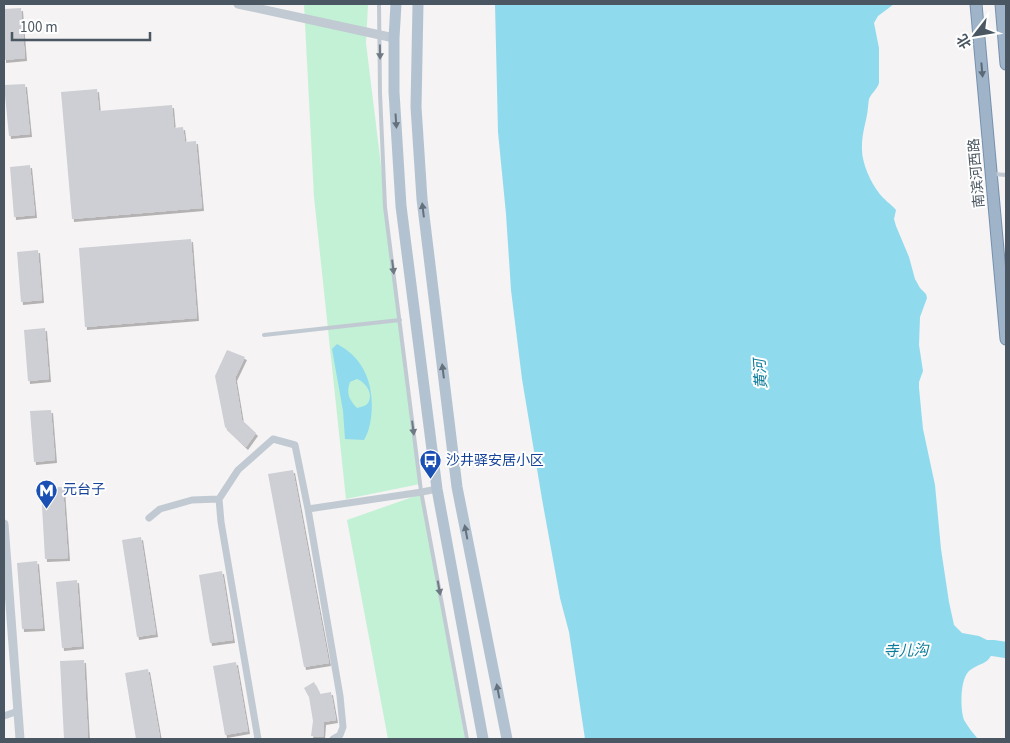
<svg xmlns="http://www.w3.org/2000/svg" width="1010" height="743" font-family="'Source Sans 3','Noto Sans SC',sans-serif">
<defs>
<filter id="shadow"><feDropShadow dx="2" dy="3" stdDeviation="0" flood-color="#0004"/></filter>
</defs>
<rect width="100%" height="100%" fill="#f5f3f3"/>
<path fill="#c3f1d5" d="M304,4H368L366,43L420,484L346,499L314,197Z
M421,494L465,739H388L347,520Z"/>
<path fill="#90daee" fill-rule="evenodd" d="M495,4H894L878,16L874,23L879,48V83C877,90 871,93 869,99C868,104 868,110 867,115C865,125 862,135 862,146C861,162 870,181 879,193C884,200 891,204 896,210L894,219L896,226L909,257L915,279L920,288L926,294L927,298L920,317L919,345L923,371L919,382V388L923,429L935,485L941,549L949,602L954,625L962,633L979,636L987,640L993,648C991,665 980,662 969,671C960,679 960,709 964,720C968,727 973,733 978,739H585L569,632L560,598L542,499L522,379L511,290L506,214L498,132Z
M337,344C365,358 375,387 371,418C370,426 368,433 364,440L345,439L343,411L332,349ZM357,379C365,382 374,393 368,403C366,406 361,407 357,408C349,399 346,394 350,382Z"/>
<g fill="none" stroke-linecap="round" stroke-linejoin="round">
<path stroke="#90daee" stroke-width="16" d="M971,648H993L1006,650"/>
</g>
<path fill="#cdcfd5" filter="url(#shadow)" d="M21,8L25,58L4,60V9Z
M25,84L30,134L9,136L4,85Z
M97,89L99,111L172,105L174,128L183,127L185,142L196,141L202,208L72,219L61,92Z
M30,165L35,215L14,217L10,167Z
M191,239L197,318L85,327L79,248Z
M38,250L42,300L21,302L17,252Z
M45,328L49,379L28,381L24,330Z
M227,350L245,357L235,378L242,420L256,433L246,447L225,427L215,376Z
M51,410L55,460L34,462L30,411Z
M293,470L329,663L304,667L268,474Z
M63,487L68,558L45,559L41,488Z
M141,537L156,634L137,637L122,540Z
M37,561L43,628L22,629L17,563Z
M222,571L233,640L210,643L199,575Z
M77,580L82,646L62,648L56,582Z
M84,660L88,739H64L60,661Z
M236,662L248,731L225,735L213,666Z
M148,669L160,738L136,739L125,673Z
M314,682L320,694L331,692L336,720L324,722L323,737L311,736L313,721L309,697L304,688Z"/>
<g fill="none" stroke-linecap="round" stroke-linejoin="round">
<defs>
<path id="trunk" d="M976,4L1006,339
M1001,4L1006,64"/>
</defs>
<use href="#trunk" stroke="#7690ad" stroke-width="13"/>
<path stroke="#c1cad2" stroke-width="4" d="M379,4L380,93L385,207L421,491L467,739
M994,174L1006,175
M264,335L400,320"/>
<path stroke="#c1cad2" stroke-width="7" d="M308,509L422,492L437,489
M149,518L160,509L192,500L219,499
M4,716L18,711
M258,739L221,522L219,499L238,470L273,439L295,445L308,509L340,696L343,727L340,735L333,739"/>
<path stroke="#c1cad2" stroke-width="9" d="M238,4L394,38
M4,524L20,739"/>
<path stroke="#b3c2d1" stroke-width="11" d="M396,4L394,38V92L401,206L437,489L483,739
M418,4L416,107L422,199L457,487L507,739"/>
<use href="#trunk" stroke="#9fb4c9" stroke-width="11"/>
</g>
<defs><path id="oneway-solid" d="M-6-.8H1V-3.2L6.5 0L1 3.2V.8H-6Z" transform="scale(1.25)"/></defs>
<g fill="#6e7983">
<use href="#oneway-solid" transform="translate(380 52) rotate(89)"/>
<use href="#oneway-solid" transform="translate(393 267) rotate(83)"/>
<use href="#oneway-solid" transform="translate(413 428) rotate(83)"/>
<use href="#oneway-solid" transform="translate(439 588) rotate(80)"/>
</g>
<use fill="#5b6976" href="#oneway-solid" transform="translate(982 70) rotate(85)"/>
<g fill="#64717d">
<use href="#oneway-solid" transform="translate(396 121) rotate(86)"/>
<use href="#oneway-solid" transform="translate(423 210) rotate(-97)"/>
<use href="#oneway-solid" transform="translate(443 371) rotate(-97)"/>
<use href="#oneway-solid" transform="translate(466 532) rotate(-101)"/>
<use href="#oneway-solid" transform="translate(498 691) rotate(-101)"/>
</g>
<defs>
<symbol id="bus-pin" viewBox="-11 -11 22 30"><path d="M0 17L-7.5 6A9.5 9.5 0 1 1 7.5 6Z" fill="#1a4fb4" stroke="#fff"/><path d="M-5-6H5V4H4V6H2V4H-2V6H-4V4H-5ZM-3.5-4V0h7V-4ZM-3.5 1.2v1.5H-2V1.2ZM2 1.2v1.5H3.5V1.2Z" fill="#fff"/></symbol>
<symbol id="metro-pin" viewBox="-11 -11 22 30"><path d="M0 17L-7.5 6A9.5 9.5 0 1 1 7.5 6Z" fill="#1a4fb4" stroke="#fff"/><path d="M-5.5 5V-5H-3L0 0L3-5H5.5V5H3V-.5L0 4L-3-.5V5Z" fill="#fff"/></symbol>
</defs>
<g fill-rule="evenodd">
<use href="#bus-pin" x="418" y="448" width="25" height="34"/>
<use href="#metro-pin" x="34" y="478" width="25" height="34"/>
</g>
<g text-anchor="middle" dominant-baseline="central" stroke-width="4" stroke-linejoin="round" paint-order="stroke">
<g font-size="14" fill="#4a5661" stroke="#fff">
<text transform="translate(977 173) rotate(-95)">南滨河西路</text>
</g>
<g font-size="14" fill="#164399" stroke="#fff" text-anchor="start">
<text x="446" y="461">沙井驿安居小区</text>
<text x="63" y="490">元台子</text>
</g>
<g font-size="15" font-style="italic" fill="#0c7c9b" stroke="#fff">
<text transform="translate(761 374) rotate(-94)">黄河</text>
<text transform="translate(906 651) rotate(-1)">寺儿沟</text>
</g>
</g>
<rect width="1010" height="743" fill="none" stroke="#4a5661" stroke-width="10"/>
<g transform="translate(975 35) rotate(239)" stroke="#ffffff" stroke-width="4" paint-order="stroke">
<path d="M0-4L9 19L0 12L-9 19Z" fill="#4a5661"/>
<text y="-8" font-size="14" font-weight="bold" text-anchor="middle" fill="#4a5661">北</text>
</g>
<path d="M12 32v8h138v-8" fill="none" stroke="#4a5661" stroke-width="2.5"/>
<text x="20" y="32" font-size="15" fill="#4a5661" stroke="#ffffff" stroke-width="4" paint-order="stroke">100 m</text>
</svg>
